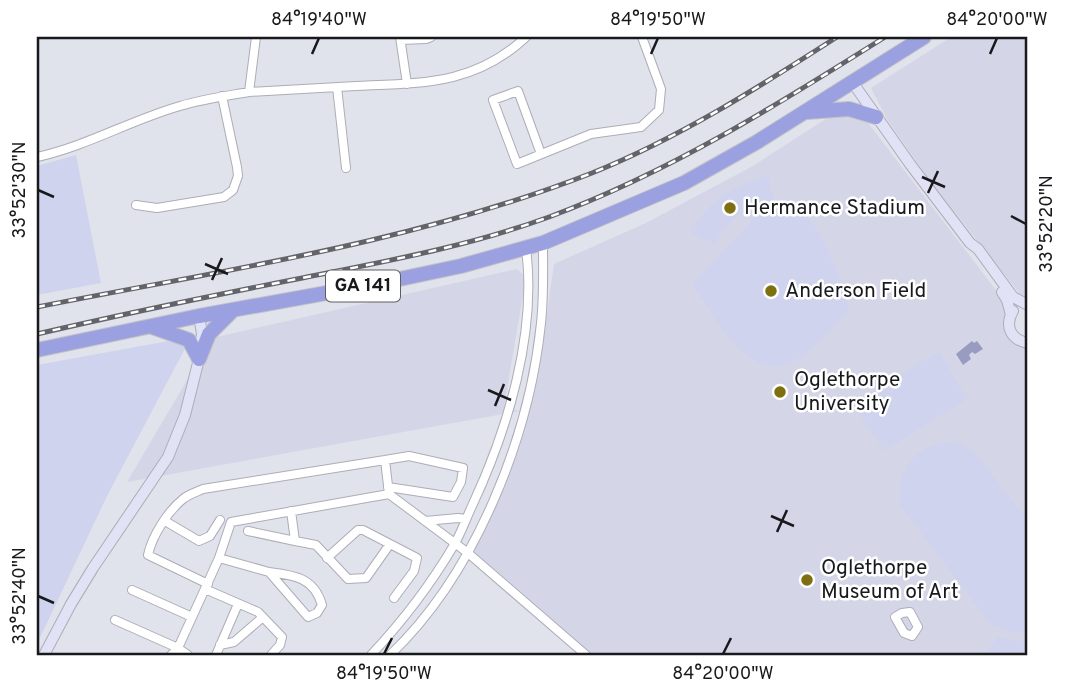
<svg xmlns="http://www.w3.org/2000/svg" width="1065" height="692" font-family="Overpass,sans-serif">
<rect width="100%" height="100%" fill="#e0e2ec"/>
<path fill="#d4d6e7" d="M951,37H1028V297L1020,294L933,185L888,121L871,88Z
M852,102L1002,298L1006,313L1005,327L1028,347V655H593L473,551L506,484L523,435L542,349L554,264L646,223L751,167Z
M517,269L526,277L504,407L520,411L127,482L212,338Z"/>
<path fill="#d0d3ee" d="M76,155L101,283L37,295V166Z
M768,176L775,203C747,208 729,217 715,244L691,233C705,201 735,185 768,176Z
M775,207C787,209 802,211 810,220C825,236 846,291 849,312C833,326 815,349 797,360C749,388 714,316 692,284L761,211Z
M185,338L189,341L107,496L37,644V365Z
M939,351L967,399L884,451L853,404Z
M946,442L961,444L975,452L1028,521V632L1014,633L990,624L900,505C895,473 913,447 946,442Z
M997,637L1016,641L1028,640V655H986Z"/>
<path fill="#989cc0" d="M972,341L974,343L977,341L983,349L975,354L972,352L969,355L971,359L963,365L956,354Z"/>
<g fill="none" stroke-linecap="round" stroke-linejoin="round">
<defs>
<path id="street" d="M400,37L407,84
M401,40L426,39L431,37
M337,87L346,168
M249,92L256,37
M541,154L518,91L493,100L517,164L591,134L641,127L659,110L661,89L642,37
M37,157C87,146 131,120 180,106C203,99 226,96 249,92C285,90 321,88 356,86C422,83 475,85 526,37
M136,205L157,208L224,197L233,190L238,176L237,167L222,96
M388,487L453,497L461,482L463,468L409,456L385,460L389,494
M165,521L199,541L210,536L220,520
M425,521L458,518L466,519
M248,531L295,541L291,511
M295,541L316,545L348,579L366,578L390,544
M219,558L269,572L308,617L317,613L322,605C314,577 293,575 269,572
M327,558L358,530H363L417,558L414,571L394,598
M208,584L148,555C152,536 168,511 183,499C189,494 197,492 203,489L385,460
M205,589L258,612L282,637L280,645L271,655
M132,590L192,617
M910,612L918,627L912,636L904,633L895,617L902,613Z
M115,620L178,648L188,655
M220,645L234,642L263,617
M171,655L178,648L219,558L231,522L389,494L468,553L586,655
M216,655L238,604
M371,655C402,622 431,584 454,545C461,533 466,519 472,506C508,429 537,333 526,248
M390,655C475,574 529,439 541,323C544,296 543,269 543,243"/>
<path id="secondary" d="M853,83L910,164L970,243L978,249L1013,297L1026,304
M1002,292L1007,300L1011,315
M1013,311C1004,326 1011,340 1028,343
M44,655L71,604L93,568L168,457L185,415L199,359L202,334L199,316"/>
<path id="highway" d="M807,112L849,109L876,117
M152,327L189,340L199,359
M37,350L199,316L376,284L461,266L543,243L684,183L757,142L924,37
M199,359L209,334L232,311"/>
</defs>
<use href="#street" stroke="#acadb7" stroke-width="10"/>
<use href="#secondary" stroke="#acadb7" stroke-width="12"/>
<use href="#highway" stroke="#c3c3c4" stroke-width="16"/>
<use href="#street" stroke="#fff" stroke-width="8"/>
<use href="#secondary" stroke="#e1e2f6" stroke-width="10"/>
<use href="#highway" stroke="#9ba0e0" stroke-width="14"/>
<defs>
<path id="rail" d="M37,307C224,270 413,243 592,173C679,138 759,87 837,37
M37,334C123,314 210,296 297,279C382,262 467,247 549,217C670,172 777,105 885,37"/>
</defs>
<use href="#rail" stroke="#63646a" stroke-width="5"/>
<use href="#rail" stroke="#fff" stroke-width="2.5" stroke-dasharray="8" stroke-linecap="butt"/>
</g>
<path fill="none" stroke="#18191c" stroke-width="2.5" d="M312,54L319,38M651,54L658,38M990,54L997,38M922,177L945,187M38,190L54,197M928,193L938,171M1011,216L1026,224M205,264L228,274M212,280L222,258M488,390L511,400M495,406L504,384M771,516L794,526M777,532L787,510M38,596L54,603M384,654L392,638M723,654L731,638"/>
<g fill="#7e7010" stroke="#fff" stroke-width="2.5">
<circle cx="730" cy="208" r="7"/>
<circle cx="771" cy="291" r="7"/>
<circle cx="780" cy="392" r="7"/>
<circle cx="807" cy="580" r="7"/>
</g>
<g text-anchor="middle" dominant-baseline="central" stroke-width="5" stroke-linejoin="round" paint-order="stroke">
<rect fill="#fff" stroke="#5d5e60" stroke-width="2" x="326" y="270.5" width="74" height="31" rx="5"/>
<g font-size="19" font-weight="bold" fill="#18191c">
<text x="363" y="286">GA 141</text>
</g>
<g font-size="21" fill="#18191c" stroke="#fff" text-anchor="start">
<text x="744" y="208">Hermance Stadium</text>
<text x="785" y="291">Anderson Field</text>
<text x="794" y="380">Oglethorpe<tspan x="794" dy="24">University</tspan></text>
<text x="821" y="568">Oglethorpe<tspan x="821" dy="24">Museum of Art</tspan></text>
</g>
</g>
<rect width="1065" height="692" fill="none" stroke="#ffffff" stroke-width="77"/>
<rect x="38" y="38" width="988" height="616" fill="none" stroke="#18191c" stroke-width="2.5"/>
<g font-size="18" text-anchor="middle" fill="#18191c">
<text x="319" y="25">84°19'40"W</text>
<text x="658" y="25">84°19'50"W</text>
<text x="997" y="25">84°20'00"W</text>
<text transform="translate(19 190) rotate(-90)" y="6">33°52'30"N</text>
<text transform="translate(1046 224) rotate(-90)" y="6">33°52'20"N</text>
<text transform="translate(19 596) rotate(-90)" y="6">33°52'40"N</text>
<text x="384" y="679">84°19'50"W</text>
<text x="723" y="679">84°20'00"W</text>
</g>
</svg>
